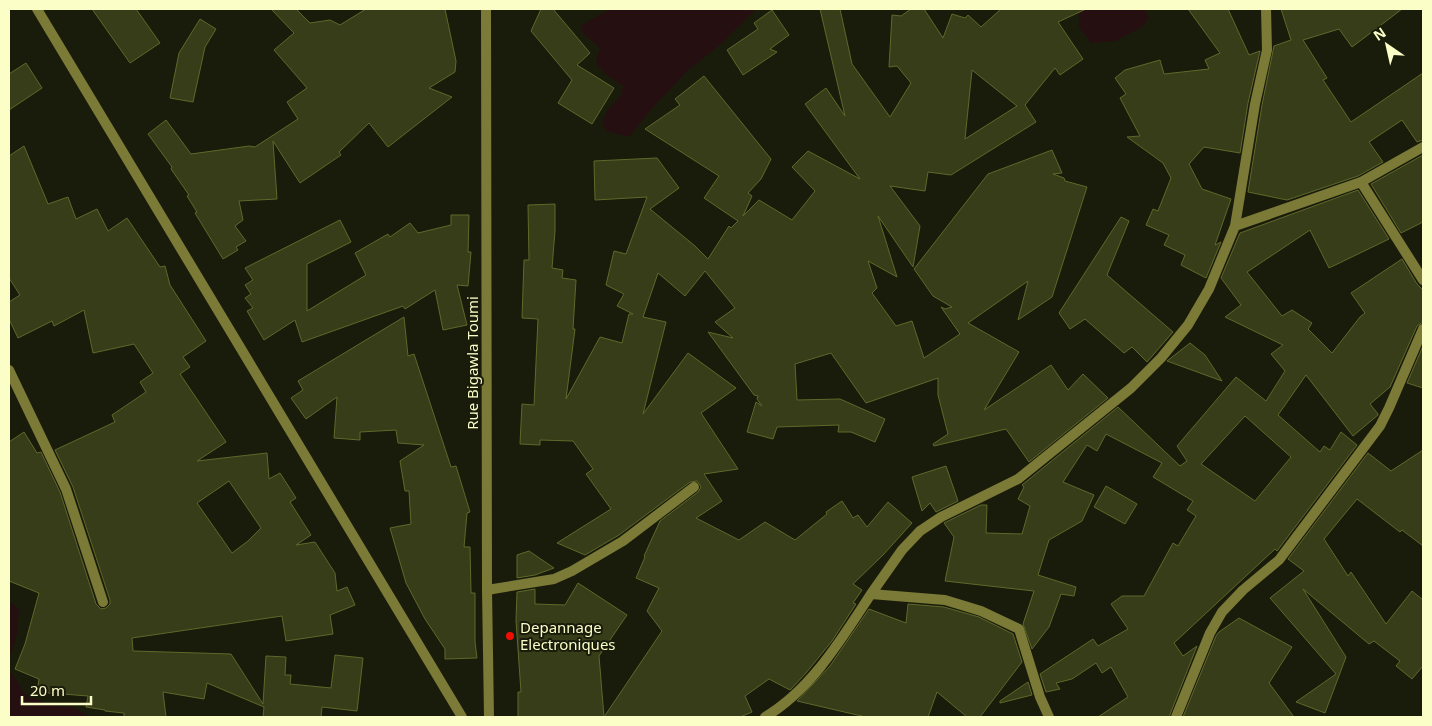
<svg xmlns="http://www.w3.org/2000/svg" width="1432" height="726" font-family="'Noto Sans',sans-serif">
<rect width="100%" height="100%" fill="#1a1c0b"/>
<path fill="#260f10" d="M610,9H756L721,44L688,70L654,106L629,137L607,131L602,124L607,111L621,95L623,86L603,72L596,62L600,48L584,34L580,26Z
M1080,9H1144L1149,17L1143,26L1116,41L1091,43L1079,27Z
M9,601L19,609L17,634L9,662Z
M9,669L25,694L49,705L73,707L89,717H9Z"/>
<path fill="#373d18" stroke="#5f682a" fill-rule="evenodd" d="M92,9H136L160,43L130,63Z
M271,9H296L310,23L330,20L340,25L366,9H445L456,61L455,72L429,88L452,97L388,147L369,123L339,152L341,155L300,183L273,141L277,199L239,201L243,220L235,226L246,241L236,247L238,250L223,259L195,213L197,212L187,196L189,195L171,169L172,167L148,134L166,120L191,154L249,146L255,147L298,119L287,102L307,88L274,50L294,33Z
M541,9H553L590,53L577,65L614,88L592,124L558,103L572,80L531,31Z
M820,9H840L852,64L890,117L911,83L897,66L889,67L892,15L901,16L911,9H924L943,38L952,14L965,18L968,15L981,27L1001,9H1086L1058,22L1083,59L1060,75L1055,68L1025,105L1036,122L951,175L928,172L925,191L890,186L920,226L913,267L878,216L897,277L868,261L877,288L872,293L896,326L912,321L924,358L960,334L941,307L945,309L952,307L933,296L914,269L988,174L1052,150L1062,173L1053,174L1064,178L1065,181L1087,187L1052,297L1018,320L1028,281L968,323L1019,352L984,410L1051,365L1068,390L1083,374L1108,398L1029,462L1006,429L934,446L933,444L948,434L938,395V378L866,403L831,353L795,364L797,400L840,399L885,419L875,442L851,432H838L839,425L777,427L773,439L747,432L756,402L762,406L757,399L758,396L754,395L708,332L733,338L715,322L735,308L705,271L685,296L658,273L643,317L666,322L643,414L688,353L736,388L701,413L738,469L704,474L722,501L696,518L739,540L765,522L795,540L827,514L826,512L842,501L853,518L858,515L867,527L888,502L912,523L883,555L853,584L862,590L853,603L856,604L832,641L806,673L790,690L769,679L745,696L752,712L740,717H518V692H521L516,621L517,592L535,589V604L565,605L578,583L627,615L599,656L604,717L662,631L647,611L659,588L636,578L645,557L644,556L660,521L698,492L701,487L697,481L690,482L619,535L585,555L557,543L611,509L586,474L593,469L573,441L540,440V445L520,444L522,404L534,405L538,319L522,318L524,260H529L528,205L555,204V231L552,268L563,270L562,278L576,280L573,329H575L566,399L600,337L622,343L629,314H633L617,306L624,294L606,285L614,251L626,254L647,197L595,200L594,161L657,158L679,188L650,209L695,246L708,259L729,226L731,228L738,221L704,198L719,176L645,129L680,105L675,99L704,76L771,159L761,179L748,193L752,196L743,216L759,200L792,220L815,191L792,167L808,151L860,179L805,104L826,88L845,116ZM972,70L1017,106L965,139Z
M1188,9H1228L1249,55L1260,51L1248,103L1240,153L1204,147L1189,164L1202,189L1231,199L1215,245L1221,242L1206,278L1181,265L1185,255L1164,245L1169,235L1146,225L1153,209L1158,211L1171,178L1163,163L1127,137L1140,136L1120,98L1126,94L1115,78L1125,70L1160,60L1164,74L1209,69L1205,60L1220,53Z
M1281,9H1402L1352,47L1339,29L1303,40L1327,78L1323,80L1351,122L1423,73V140L1417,142L1402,120L1369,142L1383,162L1358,176L1287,200L1248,192L1262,105L1274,46L1291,40Z
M772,10L789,35L770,49L777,52L743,75L727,50L758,29L754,23Z
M200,19L216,29L205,47L193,102L170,98L179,53Z
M26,63L42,88L9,110V74Z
M24,146L48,204L68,197L76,219L97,209L108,231L127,218L160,267L165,266L170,285L206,341L183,357L190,367L180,374L226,442L197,461L267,453L269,479L280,473L296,498L290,502L311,535L296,545L315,542L335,573L337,591L347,587L355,605L330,615L333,634L286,641L282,616L132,638L133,651L231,654L263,704L266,656L286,657L285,675H291L290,684L331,688L335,655L363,658L357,711L322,707L321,717H263L264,707L207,683L204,699L163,692L166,717H124V713L105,711V710L86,707L88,696L37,692L39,679L15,669L25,644L39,593L9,581V442L24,432L37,453L41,452L60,492L96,604L101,609L106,608L110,604V600L73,487L55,450L115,422L112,415L146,392L140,382L153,373L134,344L93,353L84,310L54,326L52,321L18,338L9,319V302L20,295L9,278V156ZM229,481L261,528L248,541L232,553L197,503Z
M1423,155V222L1401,233L1371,184Z
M1358,190L1389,239L1329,268L1310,230L1247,272L1282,316L1292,310L1312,323L1308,329L1332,353L1360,317L1365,313L1351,293L1402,259L1417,284L1423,290V322L1417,326L1390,387L1370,404L1378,414V415L1353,436L1306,375L1278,415L1320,452L1324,446L1330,450L1341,432L1357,445L1277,551L1275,549L1174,643L1183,656L1197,646L1169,717H1098L1128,697L1111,667L1102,673L1096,663L1072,679L1056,683L1060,689L1046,692L1040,674L1093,639L1098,646L1128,629L1111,604L1122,596H1144L1173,543L1178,546L1196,516L1187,510L1193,501L1153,477L1162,463L1106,434L1097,451L1087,445L1063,482L1094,495L1082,521L1049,540L1038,575L1076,587L1074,596L1061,594L1049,627L1032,649L1023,624L1034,591L945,581L954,537L944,523L981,505H987L986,533L1022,534L1030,506L1018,499L1024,487L1022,485L1118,407L1180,466L1187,461L1177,446L1236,377L1266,401L1285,371L1271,354L1283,345L1225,317L1241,305L1221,278L1240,233ZM1245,416L1291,457L1255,501L1201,464Z
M451,215H469L468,252H471L468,286L457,285L467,325L443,330L435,290L405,309L403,306L302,342L295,320L264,340L247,311L253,308L245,298L251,294L245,285L253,280L245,268L340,220L351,242L307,264V311L366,275L355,253L388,234L390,237L410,223L418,233L451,225Z
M1121,217L1129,221L1107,275L1173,332L1147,362L1132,347L1124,353L1085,319L1070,329L1059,313Z
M404,317L408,356L414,354L451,467L456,466L470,512L467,513L464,547H470L471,593H475V642L477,658L445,659V649L425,619L406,583L390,528L411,524L409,491H405L400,461L424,445L398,443L396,430L360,432V440L334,438L337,397L306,419L291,398L303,390L298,381Z
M1190,343L1205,355L1222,381L1167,361Z
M1423,346V388L1407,383Z
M1423,450V546L1402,530L1400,532L1357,499L1324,539L1348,576L1351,572L1386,624L1412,591L1423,600V666L1412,679L1396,666L1400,661L1374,641L1369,644L1303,589L1346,657L1325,713L1296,702L1336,674L1270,598L1304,571L1288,559L1368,453L1391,471Z
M946,466L958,501L936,512L930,503L922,511L912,477Z
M1106,486L1137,504L1125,524L1094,507Z
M529,551L554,568L535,575L517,578V555Z
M908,604L944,607L979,617L1013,634L1022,662L980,717H967L937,692L928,717H866L797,701L830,666L869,609L906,623Z
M1239,618L1292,647L1269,683L1294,717H1183L1216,636L1219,632Z
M1028,682L1032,695L1000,703V701Z"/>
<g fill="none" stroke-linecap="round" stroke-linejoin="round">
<path stroke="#7b7a37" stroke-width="10" d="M37,9L462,717
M1361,182L1423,280
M1235,226L1361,182L1423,147
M9,370L66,489L103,602
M487,590L554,579L572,571L623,541L694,487
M871,594L902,550L920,531L941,517L1018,479L1131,388L1161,358L1188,325L1209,289L1235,226L1255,104L1267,50L1266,9
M765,717C812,689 842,638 871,594L945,600L981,611L1019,629L1040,697L1049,717
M1176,717L1210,633L1222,612L1243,590L1279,560L1380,426L1389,408L1423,329"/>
<path stroke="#7b7a37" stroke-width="10" d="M486,9L487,590L489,717"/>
</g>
<circle fill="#ee0e03" stroke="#1a1c0b" stroke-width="2" cx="510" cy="636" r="5"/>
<g text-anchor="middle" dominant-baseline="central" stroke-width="4" stroke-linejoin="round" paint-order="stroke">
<g font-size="15" fill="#fbfec7" stroke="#1a1c0b">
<text transform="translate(472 363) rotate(-90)">Rue Bigawla Toumi</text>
</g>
<g font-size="15" fill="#fbfec7" stroke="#1a1c0b" text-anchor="start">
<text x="520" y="627">Depannage<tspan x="520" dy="17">Electroniques</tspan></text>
</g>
</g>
<rect width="1432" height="726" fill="none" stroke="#fbfec7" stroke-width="20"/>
<g transform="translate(1387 45) rotate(326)" stroke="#1a1c0b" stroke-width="4" paint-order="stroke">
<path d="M0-4L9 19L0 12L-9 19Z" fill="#fbfec7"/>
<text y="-8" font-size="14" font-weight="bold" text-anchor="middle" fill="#fbfec7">N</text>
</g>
<path d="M22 696v8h69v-8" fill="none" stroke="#fbfec7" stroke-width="2.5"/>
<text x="30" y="696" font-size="15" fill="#fbfec7" stroke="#1a1c0b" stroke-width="4" paint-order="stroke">20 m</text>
</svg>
